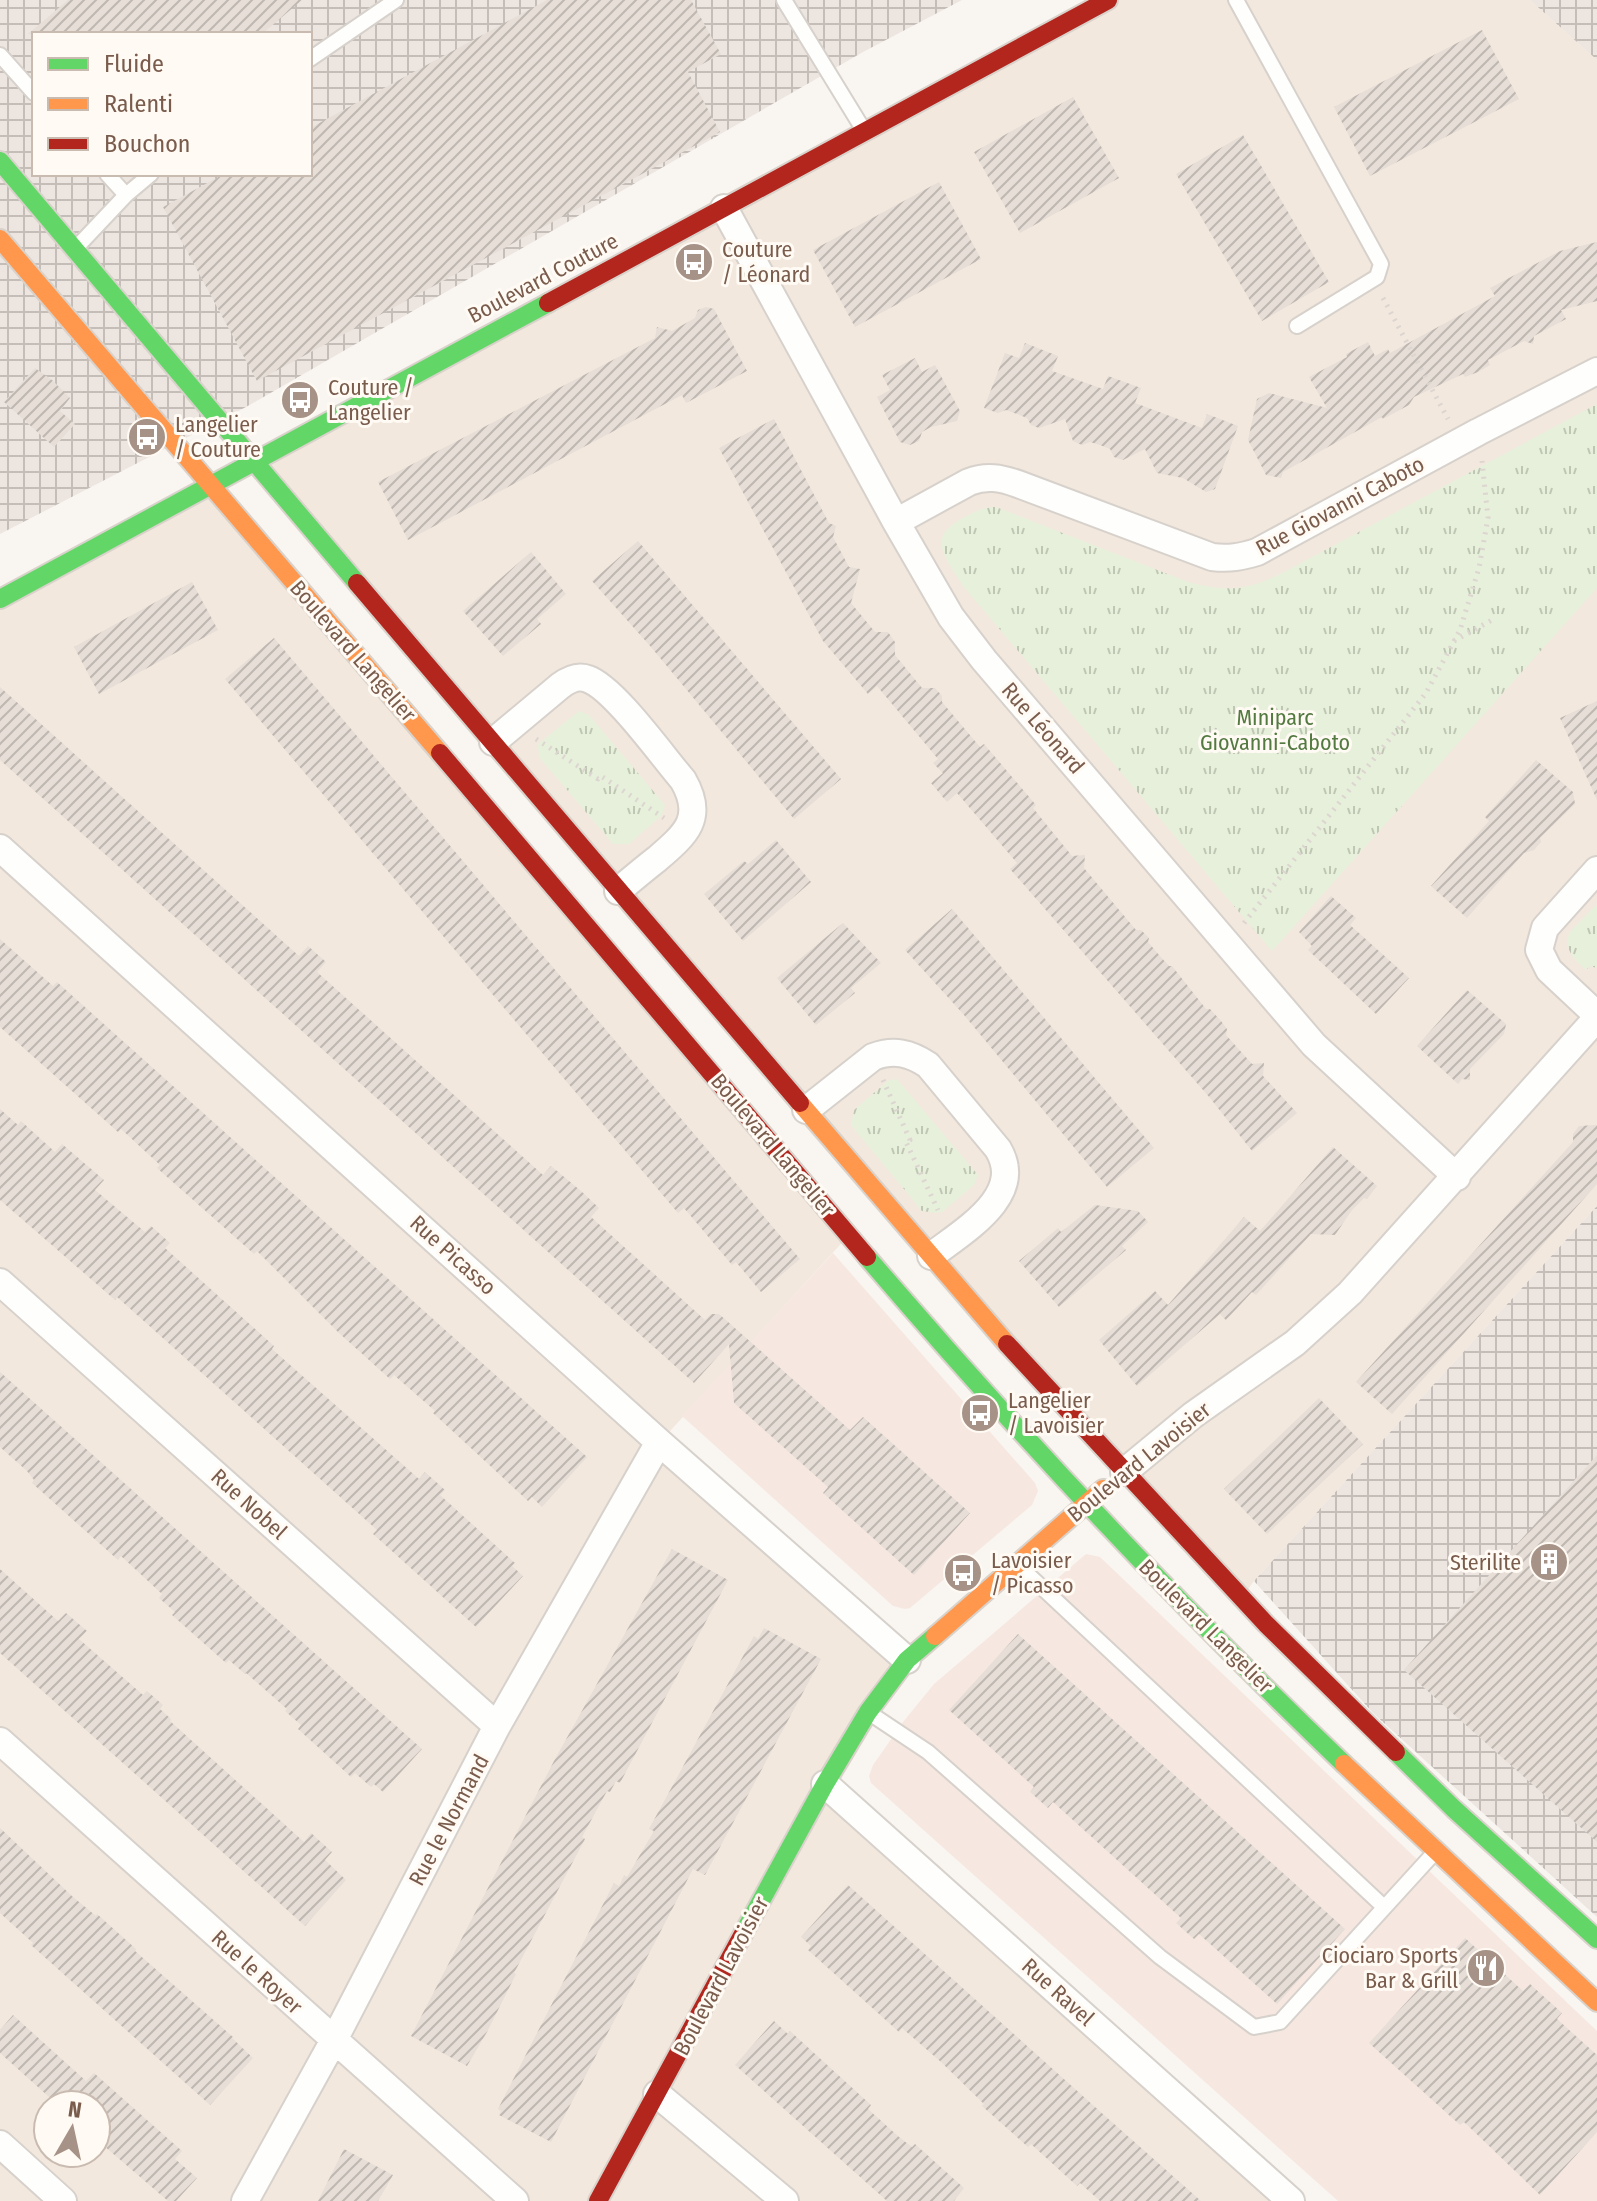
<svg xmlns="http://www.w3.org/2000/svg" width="1597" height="2201" font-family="'Fira Sans Condensed',sans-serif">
<defs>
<pattern id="industrial-grid" width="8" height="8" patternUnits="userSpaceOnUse" patternTransform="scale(2)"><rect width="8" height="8" fill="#ede5e0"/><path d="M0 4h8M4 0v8" fill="none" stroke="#c5bdb8"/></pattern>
<pattern id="grass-tufts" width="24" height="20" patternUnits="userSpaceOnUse" patternTransform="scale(2)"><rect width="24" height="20" fill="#e7f0db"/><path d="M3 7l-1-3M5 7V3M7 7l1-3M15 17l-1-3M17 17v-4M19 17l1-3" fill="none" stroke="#c0c6b4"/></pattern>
<pattern id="building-hatch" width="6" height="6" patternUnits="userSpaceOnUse" patternTransform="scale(2)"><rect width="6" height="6" fill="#e6ded7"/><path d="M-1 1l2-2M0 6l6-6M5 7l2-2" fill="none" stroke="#bfb7b1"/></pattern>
</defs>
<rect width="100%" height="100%" fill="#f9f5f0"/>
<path fill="#f2e8de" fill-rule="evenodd" d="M1108,0H1530L1597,60V1206L1254,1581L1241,1599L254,461Z
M211,485L848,1236L660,1442L907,1660L826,1784L1290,2201H0V599ZM48,2105H96V2153H48Z"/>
<path fill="#f6e8e1" d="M833,1253L1035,1483L1038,1491L1032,1505L910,1608L905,1609L893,1606L682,1416Z
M1086,1554L1100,1557L1597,2031V2201H1338L871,1783L869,1776L873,1765L903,1722L934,1684Z"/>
<path fill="url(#industrial-grid)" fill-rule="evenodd" d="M0,0H962L863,52L246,407L0,534ZM34,34H310V174H34Z
M1530,0H1597V60Z
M1597,1206V1917L1373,1713L1254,1581Z"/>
<path fill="url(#grass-tufts)" d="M1597,404V588L1272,951L963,586C947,559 925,539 961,519C973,513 983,506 996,507L1188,582C1231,593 1249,590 1288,570Z
M579,711L589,715L665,805L662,815L629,844H613L539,757L538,744Z
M1597,904V968L1590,966L1586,970C1574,959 1564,951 1569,933Z
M897,1079L978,1175L974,1185L942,1212L936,1213L922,1211L851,1125L854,1110L889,1080Z"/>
<path fill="url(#building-hatch)" d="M68,0H302L262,34H28Z
M547,0H691L721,54L688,72L720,132L257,381L163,207L224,174H310V128Z
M1482,30L1519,99L1370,176L1334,107Z
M1073,97L1119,178L1020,233L974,152Z
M1243,135L1329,282L1262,321L1176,174Z
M939,182L981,259L855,327L813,250Z
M1597,242V301L1561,310L1566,319L1534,336L1533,344L1524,341L1488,360L1490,365L1478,372L1465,377L1463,374L1414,397L1409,405L1383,419L1382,417L1283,472L1281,478L1266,475L1248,440L1257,399L1269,393L1327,408L1309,377L1347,357L1346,354L1368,342L1375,356L1388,349L1390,353L1495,296L1490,288L1560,251Z
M706,307L714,309L747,371L686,403L682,395L408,540L378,482L655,338L657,327L672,331L695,318L698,310Z
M1025,343L1058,356L1052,371L1103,389L1108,376L1141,388L1135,403L1202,428L1207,414L1238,426L1215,489L1206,492L1183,478L1157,473L1145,449L1123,460L1114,457L1110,449L1100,445L1090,442L1082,445L1073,441L1065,419L1039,428L1031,425L1027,418L1017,414L1006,410L998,413L984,408L1005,353L1019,358Z
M915,358L922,372L935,365L960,411L957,421L931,427L922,432L919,441L910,445L900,442L877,397L890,390L882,375Z
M35,368L52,380L70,398L60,411L75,424L54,447L4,402Z
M774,419L829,523L836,526L833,537L849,567L860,569L851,603L875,632H888L895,642V655L922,688H935L942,696V702L980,747L984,744L1036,805L1033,808L1072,856L1085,855L1084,868L1136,930H1141L1149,938L1148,942L1159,955L1169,966H1172L1206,1009H1210L1221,1021L1227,1029L1226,1035L1252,1064L1264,1063L1263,1076L1297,1113L1252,1151L1210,1098L1010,869L1017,863L957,793L947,802L931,783L943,773L933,763L938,759L877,686L868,694L823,641L719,448Z
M638,541L841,779L794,819L651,647L592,581Z
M531,552L566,594L537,619L541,624L503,656L463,611Z
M192,582L218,630L99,694L74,647Z
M274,638L800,1259L761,1292L736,1262L732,1265L684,1208L678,1213L225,679Z
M0,687L299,956L308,946L326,962L317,972L543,1175L551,1166L581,1191L599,1208L591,1217L705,1320L711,1314H719L850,1430L863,1417L970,1513L914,1575L823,1493L828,1487L734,1403L729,1344L694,1383L0,760Z
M1597,701V800L1560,718Z
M1536,760L1573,792L1575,804L1540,838L1541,842L1534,850L1524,853L1467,918L1431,886L1489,821L1485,817Z
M776,840L811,882L743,941L704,894L744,861L748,864Z
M1331,896L1356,918L1350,925L1409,978L1376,1014L1308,950L1312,946L1299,932Z
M952,909L1154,1148L1107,1187L964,1015L905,950Z
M843,923L881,963L851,988L855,993L816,1025L777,978Z
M0,939L53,986L57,982L587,1457L542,1507L532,1497L528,1501L433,1413L435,1411L394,1375L390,1379L339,1333L257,1251L254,1254L157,1168L160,1165L121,1129L118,1132L0,1027Z
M1467,990L1506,1024L1504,1034L1470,1069V1080L1462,1079L1458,1084L1417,1046Z
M0,1109L18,1125L21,1121L55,1152L62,1144L104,1180L95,1190L145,1232L151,1226L170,1243L165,1248L274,1346L272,1349L419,1479L425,1472L445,1490L440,1495L515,1563L512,1566L523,1576L476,1627L373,1534L377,1530L117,1297L115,1300L0,1200Z
M1597,1125V1184L1392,1414L1356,1382L1573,1142V1134L1579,1126Z
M1333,1147L1377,1186L1367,1199L1364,1198L1352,1210L1335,1235L1311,1234L1256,1295L1252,1292L1226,1320L1220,1314L1137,1386L1099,1340L1155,1291L1168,1305L1244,1217L1260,1231Z
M1095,1205L1138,1211L1148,1222L1122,1246L1126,1250L1059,1307L1019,1261L1058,1228L1061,1232Z
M0,1372L422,1749L383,1792L374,1784L371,1787L355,1773L351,1777L298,1729L301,1725L285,1711L287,1709L246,1673L245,1674L229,1660L226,1663L172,1615L175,1612L159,1598L162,1594L121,1556L118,1560L32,1483L34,1480L27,1471L0,1447Z
M1319,1398L1363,1444L1267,1534L1224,1489Z
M1597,1455V1842L1404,1670Z
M672,1549L728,1580L620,1783L616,1781L610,1792L607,1791L582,1837L585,1839L514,1973L516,1974L487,2032L467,2066L411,2036L554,1761Z
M0,1569L58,1621L66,1613L87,1631L79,1639L143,1695L147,1691L163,1705L160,1709L171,1719L170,1721L304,1842L311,1833L332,1852L325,1860L346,1880L305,1926L0,1653Z
M764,1628L821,1659L705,1875L693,1869L551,2142L499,2115L501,2111L498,2109L614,1883L619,1886L624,1875L627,1877L654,1831L649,1829L754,1636L758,1639Z
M1018,1634L1345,1929L1277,2004L1199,1934L1194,1939L1176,1923L1181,1918L1053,1802L1048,1808L1030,1792L1034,1787L949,1710Z
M0,1828L73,1897L96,1916L97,1914L136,1949L135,1951L233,2037L232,2038L253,2058L210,2105L31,1945L33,1943L0,1913Z
M848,1885L1104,2115L1201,2201H1100L1080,2183L1077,2186L1031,2144L1028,2147L982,2106L984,2104L941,2062L902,2028L899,2032L808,1950L811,1946L801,1937Z
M1465,1938L1523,1991L1530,1984L1562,2013L1557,2019L1597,2055V2132L1540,2195L1464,2122L1460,2125L1369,2043Z
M13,2015L86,2081L94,2073L182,2151L175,2159L197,2178L176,2201H168L96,2139V2105H58L0,2053V2030Z
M774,2021L788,2034L790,2031L871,2105L868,2109L899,2137L912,2147L915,2144L964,2188L954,2201H887L735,2065Z
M344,2149L393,2175L378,2201H318Z"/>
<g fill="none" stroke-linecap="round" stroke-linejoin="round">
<defs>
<path id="lane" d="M784,0L863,129
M1236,0L1381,264L1377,277L1297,326
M0,55L34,93
M310,59L396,0
M126,195L151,174
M75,249L126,195L107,174
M1019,1566L1384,1907
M868,1712L928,1752L1160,1957L1254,2027L1280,2022L1435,1852"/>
<path id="street" d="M724,208L896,522L951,617L984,660L1314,1045L1457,1177
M896,522L969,482C987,475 1001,478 1018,484L1212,557C1229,559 1241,557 1257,552L1478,432L1597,371
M493,742L560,686C568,680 578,675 588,679C614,688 663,757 683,780C705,818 686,834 657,859C644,869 631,880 618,891
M0,848L659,1442L907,1660
M1597,870L1545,928L1539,950L1549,970L1597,1015
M806,1110L873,1057C894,1049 910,1053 928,1065L998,1149C1026,1196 963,1231 931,1256
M0,1282L497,1726
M1124,1472L1193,1415L1295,1343L1350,1293L1597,1018
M0,1741L515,2201
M825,1784L1291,2201
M657,2094L785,2201
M0,2144L63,2201
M245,2201L334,2040L497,1726L659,1442"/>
<path id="fast" d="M0,161L357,583
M0,599L548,303
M867,1257C1018,1434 1176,1603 1344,1764
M1396,1752L1454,1809L1597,1939
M744,1932L825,1784L868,1712L907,1660L935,1636"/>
<path id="slow" d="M0,239L440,753
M800,1103L1007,1344
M935,1636L1103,1489
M1344,1764L1597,2002"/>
<path id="jam" d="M548,303L1108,0
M357,583L800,1103
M440,753L867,1257
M1007,1344L1266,1624L1396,1752
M598,2201L744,1932"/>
</defs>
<use href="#lane" stroke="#d7d1cb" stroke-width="18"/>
<use href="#street" stroke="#d7d1cb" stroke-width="30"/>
<use href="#fast" stroke="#d9d2cb" stroke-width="22"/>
<use href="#slow" stroke="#d9d2cb" stroke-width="22"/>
<use href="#jam" stroke="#d9d2cb" stroke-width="22"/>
<path stroke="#dcd5d0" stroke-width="5" stroke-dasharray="2 6" stroke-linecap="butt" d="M1383,298L1448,419
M1454,641L1492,620
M536,739L598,779L601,776L664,818
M1244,923L1426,693L1460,630L1479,568L1488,518L1482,461
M883,1080L910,1140L906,1142L938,1210"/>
<use href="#lane" stroke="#fefefd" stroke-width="14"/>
<use href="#street" stroke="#fefefd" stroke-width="26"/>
<use href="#fast" stroke="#63d668" stroke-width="18"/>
<use href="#slow" stroke="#ff974d" stroke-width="18"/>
<use href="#jam" stroke="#b3261e" stroke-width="18"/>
</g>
<defs>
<symbol id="bus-disc" viewBox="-11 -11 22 22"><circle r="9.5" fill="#a69286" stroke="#fffaf3"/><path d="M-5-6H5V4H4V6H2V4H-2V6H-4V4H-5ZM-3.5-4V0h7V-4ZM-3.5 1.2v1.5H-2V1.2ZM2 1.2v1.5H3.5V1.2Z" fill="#fff"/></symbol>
<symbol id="building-disc" viewBox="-11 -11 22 22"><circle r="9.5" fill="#a69286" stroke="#fffaf3"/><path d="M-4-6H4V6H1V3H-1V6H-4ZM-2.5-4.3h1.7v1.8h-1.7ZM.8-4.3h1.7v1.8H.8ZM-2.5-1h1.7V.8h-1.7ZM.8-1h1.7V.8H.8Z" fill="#fff"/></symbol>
<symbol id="restaurant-disc" viewBox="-11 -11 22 22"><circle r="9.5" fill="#a69286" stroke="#fffaf3"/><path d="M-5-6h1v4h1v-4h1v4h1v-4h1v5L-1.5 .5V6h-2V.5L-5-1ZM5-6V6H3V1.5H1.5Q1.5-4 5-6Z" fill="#fff"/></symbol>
</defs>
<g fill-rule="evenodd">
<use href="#bus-disc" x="672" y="240" width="44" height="44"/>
<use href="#bus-disc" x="278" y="378" width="44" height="44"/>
<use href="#bus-disc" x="125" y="415" width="44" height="44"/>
<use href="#bus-disc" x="958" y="1391" width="44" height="44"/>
<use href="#building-disc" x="1527" y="1540" width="44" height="44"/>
<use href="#bus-disc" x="941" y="1551" width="44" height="44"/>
<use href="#restaurant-disc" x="1464" y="1946" width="44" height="44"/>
</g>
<g text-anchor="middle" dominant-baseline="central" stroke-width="6" stroke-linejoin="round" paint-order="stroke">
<g font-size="22" fill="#7a5c4d" stroke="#fffaf3" text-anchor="start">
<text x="722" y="249">Couture<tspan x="722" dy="25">/ Léonard</tspan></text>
<text x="328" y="387">Couture /<tspan x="328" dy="25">Langelier</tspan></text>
<text x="175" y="424">Langelier<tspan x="175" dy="25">/ Couture</tspan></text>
<text x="1008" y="1400">Langelier<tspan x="1008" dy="25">/ Lavoisier</tspan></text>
<text x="991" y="1560">Lavoisier<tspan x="991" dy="25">/ Picasso</tspan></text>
<text x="1521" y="1562" text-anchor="end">Sterilite</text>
<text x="1458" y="1955" text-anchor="end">Ciociaro Sports<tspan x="1458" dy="25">Bar &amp; Grill</tspan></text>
</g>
<g font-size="22" fill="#7a5c4d" stroke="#fffaf3">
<text transform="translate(543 278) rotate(-28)">Boulevard Couture</text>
<text transform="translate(1340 506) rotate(-28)">Rue Giovanni Caboto</text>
<text transform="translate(353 651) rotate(49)">Boulevard Langelier</text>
<text transform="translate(1043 728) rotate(49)">Rue Léonard</text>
<text transform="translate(773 1145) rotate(50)">Boulevard Langelier</text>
<text transform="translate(453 1255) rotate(42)">Rue Picasso</text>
<text transform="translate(1139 1462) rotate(-39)">Boulevard Lavoisier</text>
<text transform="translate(249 1504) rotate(42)">Rue Nobel</text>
<text transform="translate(1206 1626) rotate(45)">Boulevard Langelier</text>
<text transform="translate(449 1820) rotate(-62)">Rue le Normand</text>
<text transform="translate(257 1972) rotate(42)">Rue le Royer</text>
<text transform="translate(721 1976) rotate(-62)">Boulevard Lavoisier</text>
<text transform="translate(1058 1992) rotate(42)">Rue Ravel</text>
</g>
<g font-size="22" fill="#537a41" stroke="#fffaf3">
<text x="1275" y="717">Miniparc<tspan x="1275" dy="25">Giovanni-Caboto</tspan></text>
</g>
</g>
<rect x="32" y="32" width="280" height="144" fill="#fffaf3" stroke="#cabbb1" stroke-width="2"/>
<rect x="48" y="58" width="40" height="12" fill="#63d668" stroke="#cabbb1" stroke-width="2"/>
<text x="104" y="72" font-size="24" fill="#7a5c4d">Fluide</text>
<rect x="48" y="98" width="40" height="12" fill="#ff974d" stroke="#cabbb1" stroke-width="2"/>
<text x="104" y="112" font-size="24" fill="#7a5c4d">Ralenti</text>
<rect x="48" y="138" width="40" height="12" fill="#b3261e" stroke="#cabbb1" stroke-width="2"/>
<text x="104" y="152" font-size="24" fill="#7a5c4d">Bouchon</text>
<g transform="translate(72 2129) rotate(9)"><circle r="38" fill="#fffaf3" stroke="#cabbb1" stroke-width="2"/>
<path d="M0-6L14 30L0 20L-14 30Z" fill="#a69286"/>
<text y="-12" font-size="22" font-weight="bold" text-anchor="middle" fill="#7a5c4d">N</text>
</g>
</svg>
